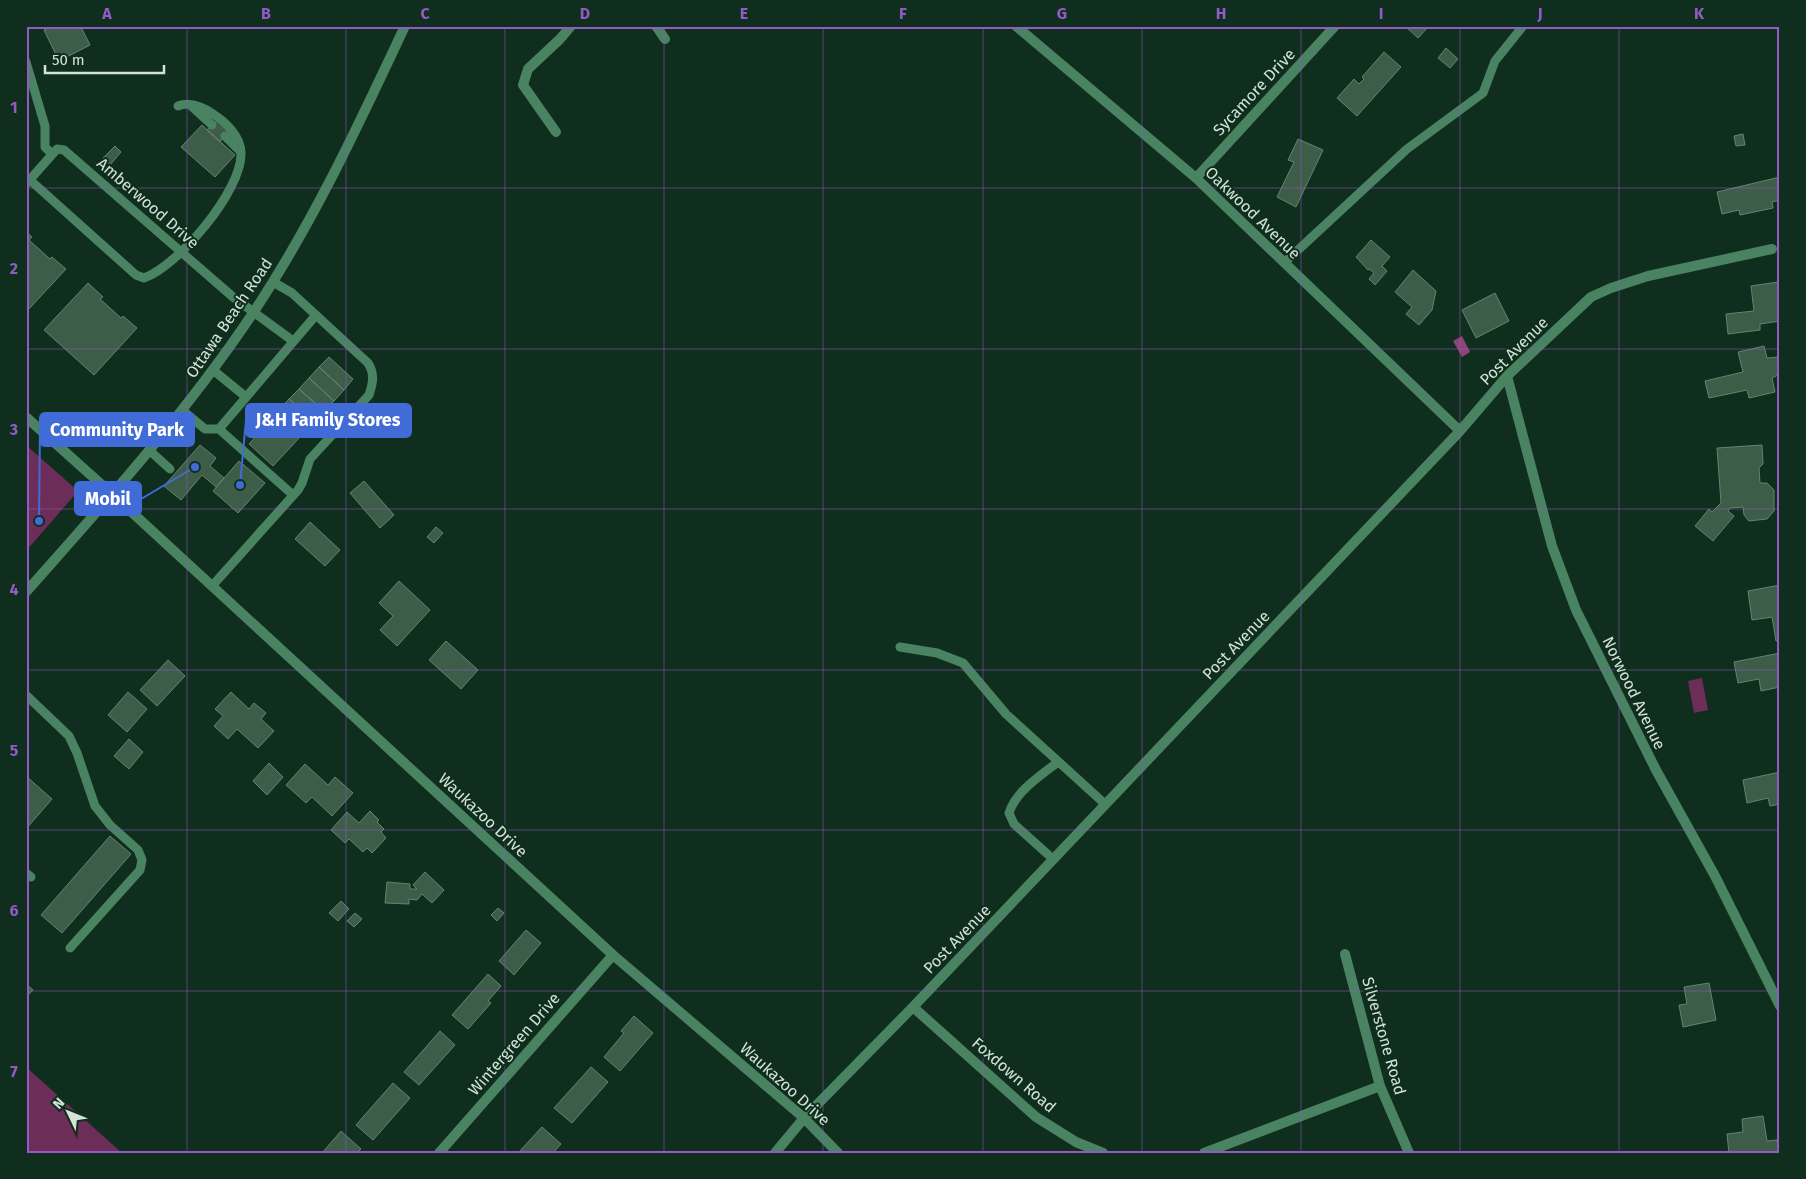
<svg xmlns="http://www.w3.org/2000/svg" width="1806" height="1179" font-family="'Fira Sans',sans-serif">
<rect width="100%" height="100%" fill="#102e1d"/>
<path fill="#6c2d58" d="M26,445L78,491L26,551Z
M1702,678L1708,710L1694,713L1688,681Z
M26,1067L122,1153H26Z"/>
<path fill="#8f4478" d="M1462,336L1470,352L1462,357L1453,341Z"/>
<path fill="#3e5d49" stroke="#64846f" d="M46,26H82L81,27L90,45L59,61L44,30L47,29Z
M1405,26H1429L1418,38Z
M1446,48L1458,59L1450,68L1438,58Z
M1384,52L1401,67L1357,116L1337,98L1354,79L1359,84L1364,79L1362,77Z
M216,120L229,131L220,142L207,130Z
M202,125L235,155L215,177L181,147Z
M1743,134L1745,145L1736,146L1734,136Z
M1298,139L1323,150L1296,207L1277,197L1294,162L1288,160Z
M115,146L121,152L110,165L103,158Z
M1780,177V200L1772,202L1773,208L1740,215L1739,210L1722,214L1717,192Z
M26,232L32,237L29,240L50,259L52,257L66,269L26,312Z
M1371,240L1390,257L1382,266L1387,271L1375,285L1369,279L1374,273L1369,269L1368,270L1356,257Z
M1413,270L1436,291L1432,310L1419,325L1406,314L1412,307L1395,292Z
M1778,282L1780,288V321L1760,324V330L1728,334L1726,314L1754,311L1751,286Z
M88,283L103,297L100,299L121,318L123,316L137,328L94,375L44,330Z
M1495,293L1509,321L1476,338L1462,310Z
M1764,346L1767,358L1779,357L1780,374L1772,378L1775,392L1749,398L1747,390L1709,398L1705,381L1743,372L1738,352Z
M329,357L353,379L344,390L319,367Z
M319,367L344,390L334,401L309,378Z
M309,378L334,401L324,411L299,389Z
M299,389L324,411L314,422L289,399Z
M289,399L314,422L273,466L249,444Z
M200,445L216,458L210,466L224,478L216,487L202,475L181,500L164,486Z
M1762,445L1763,464L1759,468L1760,483H1767L1774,490V511L1767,519L1749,521L1744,515L1743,507L1730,508L1728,511L1734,516L1713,541L1695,526L1709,509L1712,512L1721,503L1717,448Z
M239,461L265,483L238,513L213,491Z
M364,481L394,515L380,528L350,493Z
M310,522L340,550L325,566L295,539Z
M436,527L443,533L434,543L427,537Z
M399,581L430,610L397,646L380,630L393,616L379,603Z
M1780,585V640L1776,641L1772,617L1752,620L1748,591Z
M446,641L478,670L461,689L429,660Z
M1780,653V687L1761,691L1759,679L1738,683L1734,662Z
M168,660L185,676L157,706L140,690Z
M128,692L147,709L127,732L108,715Z
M231,692L249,709L254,703L266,713L261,719L274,731L258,748L237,729L228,739L214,726L223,716L215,709Z
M129,739L143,752L129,769L114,756Z
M269,763L283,777L267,795L253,781Z
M305,764L328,785L335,777L353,793L332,816L312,797L306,803L286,785Z
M1780,772V804L1770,806L1768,798L1747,803L1743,780Z
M26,776L52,799L26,829Z
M370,811L379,820L377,822L384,829L381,832L386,838L372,853L367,848L363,852L349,839L345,843L331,830L347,812L359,823Z
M110,836L131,854L62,933L41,915Z
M425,872L444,890L432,903L422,894L417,900L409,899V904L385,903L387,882L410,884V889H417L413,885Z
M341,901L349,909L338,921L329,913Z
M498,908L504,913L497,921L491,915Z
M355,913L362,919L354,927L347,921Z
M526,930L541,943L514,975L499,961Z
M488,974L501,986L488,1001L491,1003L468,1029L452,1015Z
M1709,983L1716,1020L1683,1027L1679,1005L1687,1004L1684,987Z
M26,984L33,990L26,997Z
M634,1016L653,1033L620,1071L604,1057L624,1033L621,1031Z
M440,1031L455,1045L419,1085L404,1072Z
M591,1067L608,1082L572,1123L554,1108Z
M393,1083L410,1098L373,1140L356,1125Z
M1763,1116L1767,1141L1777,1140L1779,1153H1729L1727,1134L1743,1132L1742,1119Z
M542,1127L561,1144L553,1153H518Z
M341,1131L361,1149L357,1153H322Z"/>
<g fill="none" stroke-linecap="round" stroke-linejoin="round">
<path stroke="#4a8361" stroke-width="9" d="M26,62L45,126V147L52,154
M190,105L212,125
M225,136L241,152
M30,180L136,275L144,278C178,266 242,191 241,153C241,137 226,122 213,114C203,107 191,101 178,106
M26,184L57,149L64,150L233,297L293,341
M1284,263L1407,149L1483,93L1495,61L1523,26
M213,370L246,397
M182,410L205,429H219L316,315
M219,429L293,495
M149,450L170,469
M212,586L298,490L302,483L310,459L369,395C373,383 375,374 368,363L292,293L273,282
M900,647L937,653L963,663L1006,714L1105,804
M26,695L69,736L77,753L95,806L110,825L138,850L142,860L140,870L70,948
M1053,859L1014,824L1009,813C1016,791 1040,776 1058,762
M26,873L31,877"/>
<path stroke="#4a8361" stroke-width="10" d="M656,26L665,39
M1016,26L1196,178L1460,431
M556,132L523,85L528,69L560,39L571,26
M1196,178L1335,26
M1507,376L1552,546L1576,610L1656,770L1715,876L1780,1006
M112,494L613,955L804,1118L838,1153
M1345,954L1380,1086L1409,1153
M913,1007L1036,1117L1076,1142L1103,1153
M439,1153L613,955
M775,1153L804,1118L913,1007L1460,431L1507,376L1591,297L1611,288L1648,276L1772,249
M1204,1153L1380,1086"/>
<path stroke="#4a8361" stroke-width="10" d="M26,417L112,494
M26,592C105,503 186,413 253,313C313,223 359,124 405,26"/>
</g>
<path fill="none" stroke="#915ac5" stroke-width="1" stroke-opacity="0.55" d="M187,26V1153M346,26V1153M505,26V1153M664,26V1153M823,26V1153M983,26V1153M1142,26V1153M1301,26V1153M1460,26V1153M1619,26V1153M26,188H1780M26,349H1780M26,509H1780M26,670H1780M26,830H1780M26,991H1780"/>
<g text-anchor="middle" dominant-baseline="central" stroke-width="4" stroke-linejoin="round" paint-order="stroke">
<g font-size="16" fill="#d2e3d7" stroke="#102e1d">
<text transform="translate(1254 92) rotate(-47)">Sycamore Drive</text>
<text transform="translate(148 203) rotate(41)">Amberwood Drive</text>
<text transform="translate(1253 213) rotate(44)">Oakwood Avenue</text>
<text transform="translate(229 318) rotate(-56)">Ottawa Beach Road</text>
<text transform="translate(1514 351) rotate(-45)">Post Avenue</text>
<text transform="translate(1236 645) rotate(-46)">Post Avenue</text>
<text transform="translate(1634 693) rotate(64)">Norwood Avenue</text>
<text transform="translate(483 815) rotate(43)">Waukazoo Drive</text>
<text transform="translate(957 939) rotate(-46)">Post Avenue</text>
<text transform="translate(1384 1036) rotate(74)">Silverstone Road</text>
<text transform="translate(514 1044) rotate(-49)">Wintergreen Drive</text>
<text transform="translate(1014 1075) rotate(41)">Foxdown Road</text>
<text transform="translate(785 1084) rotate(42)">Waukazoo Drive</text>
</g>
</g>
<path fill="none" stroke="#416cd8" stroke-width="2" d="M240 485L246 420M39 521L40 429M195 467L141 499"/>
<g fill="#416cd8" stroke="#102e1d" stroke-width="2">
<circle cx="240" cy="485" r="5"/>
<circle cx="39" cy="521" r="5"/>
<circle cx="195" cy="467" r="5"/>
</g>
<g fill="#416cd8" stroke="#416cd8" stroke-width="2">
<rect x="246" y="404" width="165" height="33" rx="5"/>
<rect x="40" y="413" width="154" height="33" rx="5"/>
<rect x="75" y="482" width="66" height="33" rx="5"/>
</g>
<g font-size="18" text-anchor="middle" font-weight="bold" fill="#fff">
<text x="328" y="426">J&amp;H Family Stores</text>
<text x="117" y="436">Community Park</text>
<text x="108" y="505">Mobil</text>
</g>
<rect width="1806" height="1179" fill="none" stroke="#102e1d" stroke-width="55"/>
<g transform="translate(68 1112) rotate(313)" stroke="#102e1d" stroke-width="4" paint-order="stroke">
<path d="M0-4L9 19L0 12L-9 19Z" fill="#d2e3d7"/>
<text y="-8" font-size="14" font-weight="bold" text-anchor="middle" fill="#d2e3d7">N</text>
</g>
<path d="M45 65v8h119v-8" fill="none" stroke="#d2e3d7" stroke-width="2.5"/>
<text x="52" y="65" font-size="15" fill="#d2e3d7" stroke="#102e1d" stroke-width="4" paint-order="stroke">50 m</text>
<rect x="28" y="28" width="1750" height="1124" fill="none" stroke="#915ac5" stroke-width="2"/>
<g font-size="16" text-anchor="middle" font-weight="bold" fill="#915ac5">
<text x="107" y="19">A</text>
<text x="266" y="19">B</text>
<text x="425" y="19">C</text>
<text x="585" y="19">D</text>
<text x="744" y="19">E</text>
<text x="903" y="19">F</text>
<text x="1062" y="19">G</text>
<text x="1221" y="19">H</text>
<text x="1381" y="19">I</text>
<text x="1540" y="19">J</text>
<text x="1699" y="19">K</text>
<text x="14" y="113">1</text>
<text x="14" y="274">2</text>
<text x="14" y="435">3</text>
<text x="14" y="595">4</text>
<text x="14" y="756">5</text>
<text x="14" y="916">6</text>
<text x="14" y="1077">7</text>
</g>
</svg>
